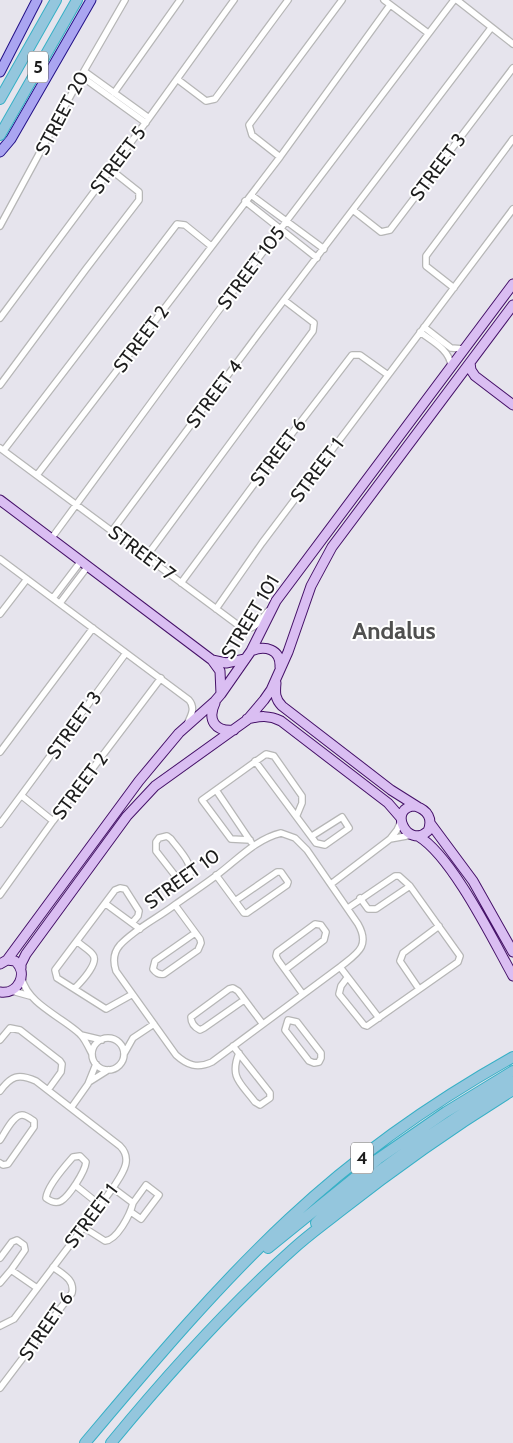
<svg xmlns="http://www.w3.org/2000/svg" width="513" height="1443" font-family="Cabin,sans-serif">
<rect width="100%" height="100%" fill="#e6e4ed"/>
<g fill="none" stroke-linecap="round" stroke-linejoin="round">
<defs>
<path id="street" d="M384,0L428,33
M457,0L513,44
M84,71L149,118
M81,76L146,123
M177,79L206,101L215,99L288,0
M114,93L180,0
M280,157L252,135L249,125L342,0
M251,195L324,249
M245,201L317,258
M353,210L381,232L390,230L513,68
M0,226L84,71L125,0
M454,288L426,266V256L513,139
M0,318L149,118L234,0
M424,327L451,348L464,349
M420,332C432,341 450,350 451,366
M0,385L86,269L139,200V192L110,169
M0,448L242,628C254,632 261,620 268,611
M4,450L177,224L185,225L211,246
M37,475L280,157L390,5
M112,531L259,333L491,28
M51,539L216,314L454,0
M146,557L313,331L314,323L284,300
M0,559L189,700C195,707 192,714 188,722
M181,583L277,453L352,355H360L388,375
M53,598L81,561
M60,603L88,566
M216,609L262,543L513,209
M0,614L27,579
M0,752L93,628
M255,761L316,843L325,845L349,828L342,817L312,836
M216,790L251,842
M22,796L53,821
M0,824L126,653
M281,833L295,838L307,850L358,924C371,947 356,954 340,967L212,1062C197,1069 187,1065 176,1055L116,971C113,962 113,953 120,945C136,928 158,918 176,904C190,894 204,885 217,875C237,860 256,839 281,833Z
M167,836L171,839C178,849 197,867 188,879L180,880L177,878L156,851V842L159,838Z
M390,839L412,835
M250,840L231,839L202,800L266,754L274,756L302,796V803L297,815
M216,875L244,913H247L287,885L288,882L281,872H277L235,901
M331,884L390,839L397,830L401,821
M0,895L53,821L161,678
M360,898L368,909H376L410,886
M106,904L140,929
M175,905L200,939L201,943L198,950L164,974C159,975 156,973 153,969L155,961L195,933
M340,967L379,1018
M286,969L324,940L326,932L321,925L315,924L277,952L276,956L278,960L302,993
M347,978L341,986L339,994L364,1025L367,1026L458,962L460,956L410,886L399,876H395L348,908
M22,979C28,1004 62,1017 80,1034C85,1039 89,1048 92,1054
M75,988C81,982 99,963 93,955C90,950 82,946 78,942
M419,989L400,961L403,953L439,926
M12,991L30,996
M131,995L106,1009L57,978L55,970L115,890L120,888L125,889L139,911L138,916L132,923
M244,1000L204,1028L200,1030C194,1027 191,1023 191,1017L229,989L233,988L238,991L262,1023
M288,1020L297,1022L321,1053V1058L319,1062L314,1063L309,1061L285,1030Z
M81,1035L102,1040
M92 1054a16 16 0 1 1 32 0a16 16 0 1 1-32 0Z
M0,1040L10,1028L20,1030L60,1061L62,1064L61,1072L48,1090
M233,1046L270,1093V1098L260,1105L255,1102C241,1083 229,1078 239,1053
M124,1054L133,1038L154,1024
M89,1082L108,1070
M0,1091C11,1076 18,1073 36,1081L120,1146C134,1160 121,1175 113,1188L14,1319L0,1326
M71,1108L88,1084L96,1064
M0,1140C5,1133 13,1115 22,1115C26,1115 31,1119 34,1121V1127L8,1164L3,1165L0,1163
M80,1156L86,1162C85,1172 69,1196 61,1201C56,1204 50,1201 46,1198C47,1186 65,1166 73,1157Z
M75,1185L100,1205
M131,1212L141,1219L159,1195L146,1185L133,1203
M83,1227L105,1241C117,1240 130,1215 133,1203L113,1188
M0,1258L12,1242L17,1240L24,1245L25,1250L11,1270L0,1283
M11,1270L37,1288
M0,1388L72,1293C75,1279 62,1274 53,1267"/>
<path id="secondary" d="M470,363L471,370L475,376L513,405
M0,500L212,660L220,671L221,694
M251,651C265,645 281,649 280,667
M212,660L226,663L245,659
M276,683C275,693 275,699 282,706L391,790L418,807
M215,703C207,720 215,732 234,730
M247,719C260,716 269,715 281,721L388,803L401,818
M415,806C428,810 433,819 428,831C407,850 387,807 415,806Z
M430,823L473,881L513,952
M418,836C452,856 493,940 513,976
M7,960L139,781L179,733L215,701L221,694L251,651L276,601L513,284
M0,964L7,960L15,961C29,973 18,995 0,992
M21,968V964L26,954L127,816L155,786L247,720L264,700L271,690L288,652L311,586L332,547L513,305"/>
<path id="primary" d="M0,72L37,0
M0,152L11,139L91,0"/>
<path id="highway" d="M0,99L56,0
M0,135L77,0
M316,1223C334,1204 357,1187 378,1172C422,1139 467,1110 513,1082
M268,1248L378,1159L446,1112L513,1071
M85,1443C150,1366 215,1288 289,1219C356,1156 433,1102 513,1057
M111,1443C167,1375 226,1309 292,1250C307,1236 324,1224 339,1212C395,1168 453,1127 513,1090"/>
</defs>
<use href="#street" stroke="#b6b6b6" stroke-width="8"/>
<use href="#secondary" stroke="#451168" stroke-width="11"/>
<use href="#primary" stroke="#231087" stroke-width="11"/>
<use href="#highway" stroke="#37b0c6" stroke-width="12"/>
<use href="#street" stroke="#fff" stroke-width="5.5"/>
<use href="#secondary" stroke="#dabef2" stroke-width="9"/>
<use href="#primary" stroke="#aaa5f1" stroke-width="9"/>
<use href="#highway" stroke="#94c6dd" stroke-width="10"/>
</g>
<g text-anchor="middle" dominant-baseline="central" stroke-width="4" stroke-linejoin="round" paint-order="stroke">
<g fill="#fff" stroke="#616161" stroke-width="1">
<rect x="28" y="51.5" width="20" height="31" rx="4"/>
<rect x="351" y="1142.5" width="22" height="31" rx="4"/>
</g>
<g font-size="18" font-weight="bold" fill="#1d1d1d">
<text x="38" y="67">5</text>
<text x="362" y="1158">4</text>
</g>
<g font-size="19" fill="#1d1d1d" stroke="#fff">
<text transform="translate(62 113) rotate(-62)">STREET 20</text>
<text transform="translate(118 160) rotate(-53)">STREET 5</text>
<text transform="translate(438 167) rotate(-53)">STREET 3</text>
<text transform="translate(251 268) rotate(-53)">STREET 105</text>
<text transform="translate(141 339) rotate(-53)">STREET 2</text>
<text transform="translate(214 394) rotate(-53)">STREET 4</text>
<text transform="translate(278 452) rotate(-53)">STREET 6</text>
<text transform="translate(317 470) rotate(-53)">STREET 1</text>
<text transform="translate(142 553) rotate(37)">STREET 7</text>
<text transform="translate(250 617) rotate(-59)">STREET 101</text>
<text transform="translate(74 725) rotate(-54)">STREET 3</text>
<text transform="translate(80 786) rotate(-53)">STREET 2</text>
<text transform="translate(182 879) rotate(-36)">STREET 10</text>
<text transform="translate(91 1216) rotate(-53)">STREET 1</text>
<text transform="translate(46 1326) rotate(-55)">STREET 6</text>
</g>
<g font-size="24" font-weight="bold" fill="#505050" stroke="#fff">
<text x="394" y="630">Andalus</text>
</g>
</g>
</svg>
